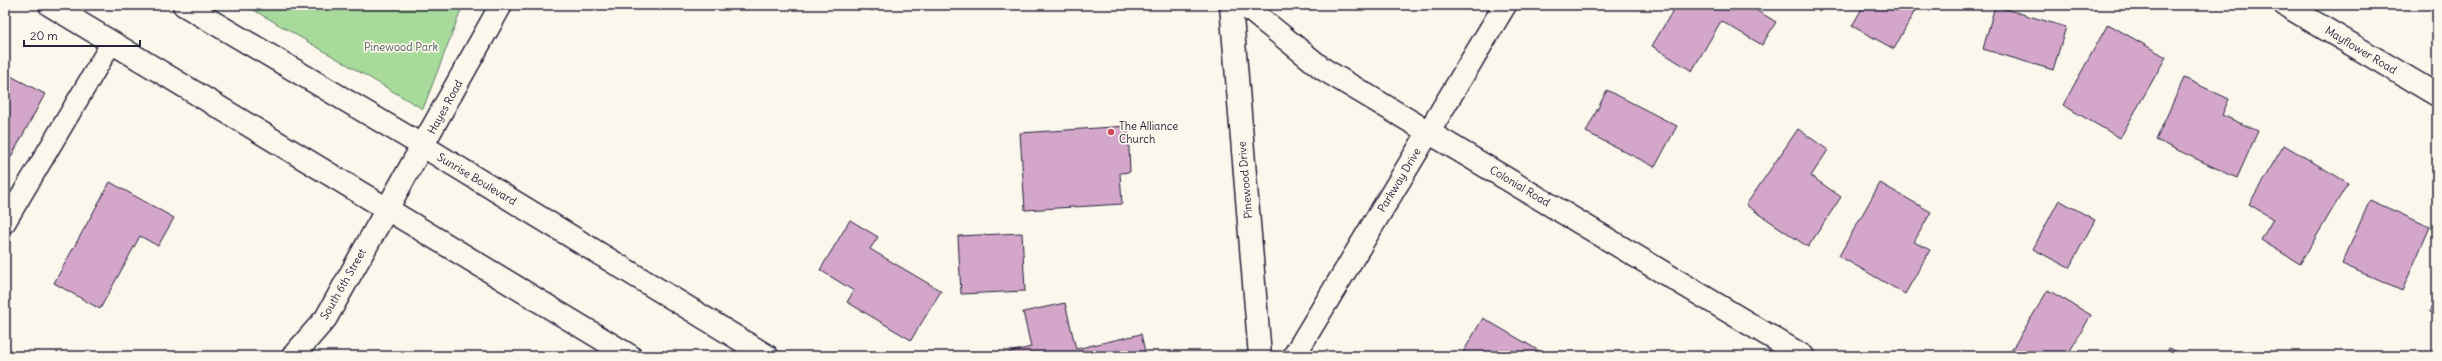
<svg xmlns="http://www.w3.org/2000/svg" width="2442" height="361" font-family="Delius,sans-serif">
<rect width="100%" height="100%" fill="#fbf7ec"/>
<filter id="ink" filterUnits="userSpaceOnUse"><feTurbulence type="fractalNoise" baseFrequency=".025" numOctaves="2"/><feDisplacementMap in="SourceGraphic" scale="8" xChannelSelector="R" yChannelSelector="G"/><feConvolveMatrix kernelMatrix="1 2 1 2 8 2 1 2 1" color-interpolation-filters="sRGB"/></filter>
<g filter="url(#ink)">
<path fill="#a8da9b" stroke="#657e6b" d="M245,5H463L423,109Z"/>
<path fill="#d4a7ca" stroke="#22223b" d="M855,5H875L873,11Z
M1676,5H1748L1776,22L1762,45L1721,21L1692,71L1652,46Z
M1864,5H1918L1894,49L1852,26Z
M1995,6L2066,27L2053,70L1983,49Z
M2108,24L2166,57L2120,138L2063,105Z
M5,73L45,94L5,168Z
M2184,78L2229,99L2222,115L2258,131L2237,178L2156,140Z
M1607,90L1677,126L1655,167L1586,132Z
M1128,126L1130,172L1120,173L1122,204L1025,210L1020,133Z
M1798,129L1828,150L1811,176L1841,197L1808,247L1746,205Z
M2284,145L2348,183L2300,264L2261,240L2273,219L2249,204Z
M110,182L174,218L158,246L140,236L100,309L54,283Z
M1880,183L1931,212L1914,242L1930,250L1905,294L1839,256Z
M2059,200L2095,220L2069,268L2033,249Z
M2370,200L2430,227L2402,291L2342,264Z
M850,220L878,237L870,249L941,291L911,340L847,302L854,291L820,270Z
M1022,233L1025,291L961,294L958,236Z
M2048,290L2091,315L2067,356H2008Z
M2437,296V316L2429,312Z
M1065,303L1076,349L1141,334L1146,356H994L1031,347L1023,312Z
M1483,318L1548,356H1461Z
M2169,348L2187,356H2166Z"/>
<g fill="none" stroke-linecap="round" stroke-linejoin="round">
<defs>
<path id="service" d="M5,223L112,42"/>
<path id="minor" d="M1231,5L1260,356
M1244,5L1323,69L1803,356
M2285,5L2437,95
M293,356L326,318L501,5"/>
<path id="tertiary" d="M1294,356L1505,5"/>
<path id="secondary" d="M50,5L630,356
M184,5L423,146L767,356"/>
</defs>
<use href="#service" stroke="#22223b" stroke-width="23"/>
<use href="#minor" stroke="#22223b" stroke-width="25"/>
<use href="#tertiary" stroke="#22223b" stroke-width="25"/>
<use href="#secondary" stroke="#22223b" stroke-width="25"/>
<use href="#service" stroke="#fbf7ec" stroke-width="20"/>
<use href="#minor" stroke="#fbf7ec" stroke-width="22"/>
<use href="#tertiary" stroke="#fbf7ec" stroke-width="22"/>
<use href="#secondary" stroke="#fbf7ec" stroke-width="22"/>
</g>
</g>
<circle fill="#d1495b" stroke="#fbf7ec" stroke-width="1.5" cx="1111" cy="132" r="4"/>
<g text-anchor="middle" dominant-baseline="central" stroke-width="3.5" stroke-linejoin="round" paint-order="stroke">
<g font-size="11" fill="#4a5958" stroke="#fbf7ec">
<text x="401" y="47">Pinewood Park</text>
</g>
<g font-size="11" fill="#22223b" stroke="#fbf7ec">
<text transform="translate(2361 50) rotate(31)">Mayflower Road</text>
<text transform="translate(445 107) rotate(-61)">Hayes Road</text>
<text transform="translate(477 179) rotate(31)">Sunrise Boulevard</text>
<text transform="translate(1245 180) rotate(-95)">Pinewood Drive</text>
<text transform="translate(1399 180) rotate(-59)">Parkway Drive</text>
<text transform="translate(1520 186) rotate(31)">Colonial Road</text>
<text transform="translate(343 284) rotate(-60)">South 6th Street</text>
</g>
<g font-size="11" fill="#22223b" stroke="#fbf7ec" text-anchor="start">
<text x="1119" y="126">The Alliance<tspan x="1119" dy="13">Church</tspan></text>
</g>
</g>
<rect width="2442" height="361" fill="none" stroke="#fbf7ec" stroke-width="20"/>
<rect x="10" y="10" width="2422" height="341" fill="none" stroke="#22223b" stroke-width="1.5" filter="url(#ink)"/>
<path d="M24 40v6h116v-6" fill="none" stroke="#22223b" stroke-width="2"/>
<text x="30" y="40" font-size="12" fill="#22223b" stroke="#fbf7ec" stroke-width="3" paint-order="stroke">20 m</text>
</svg>
